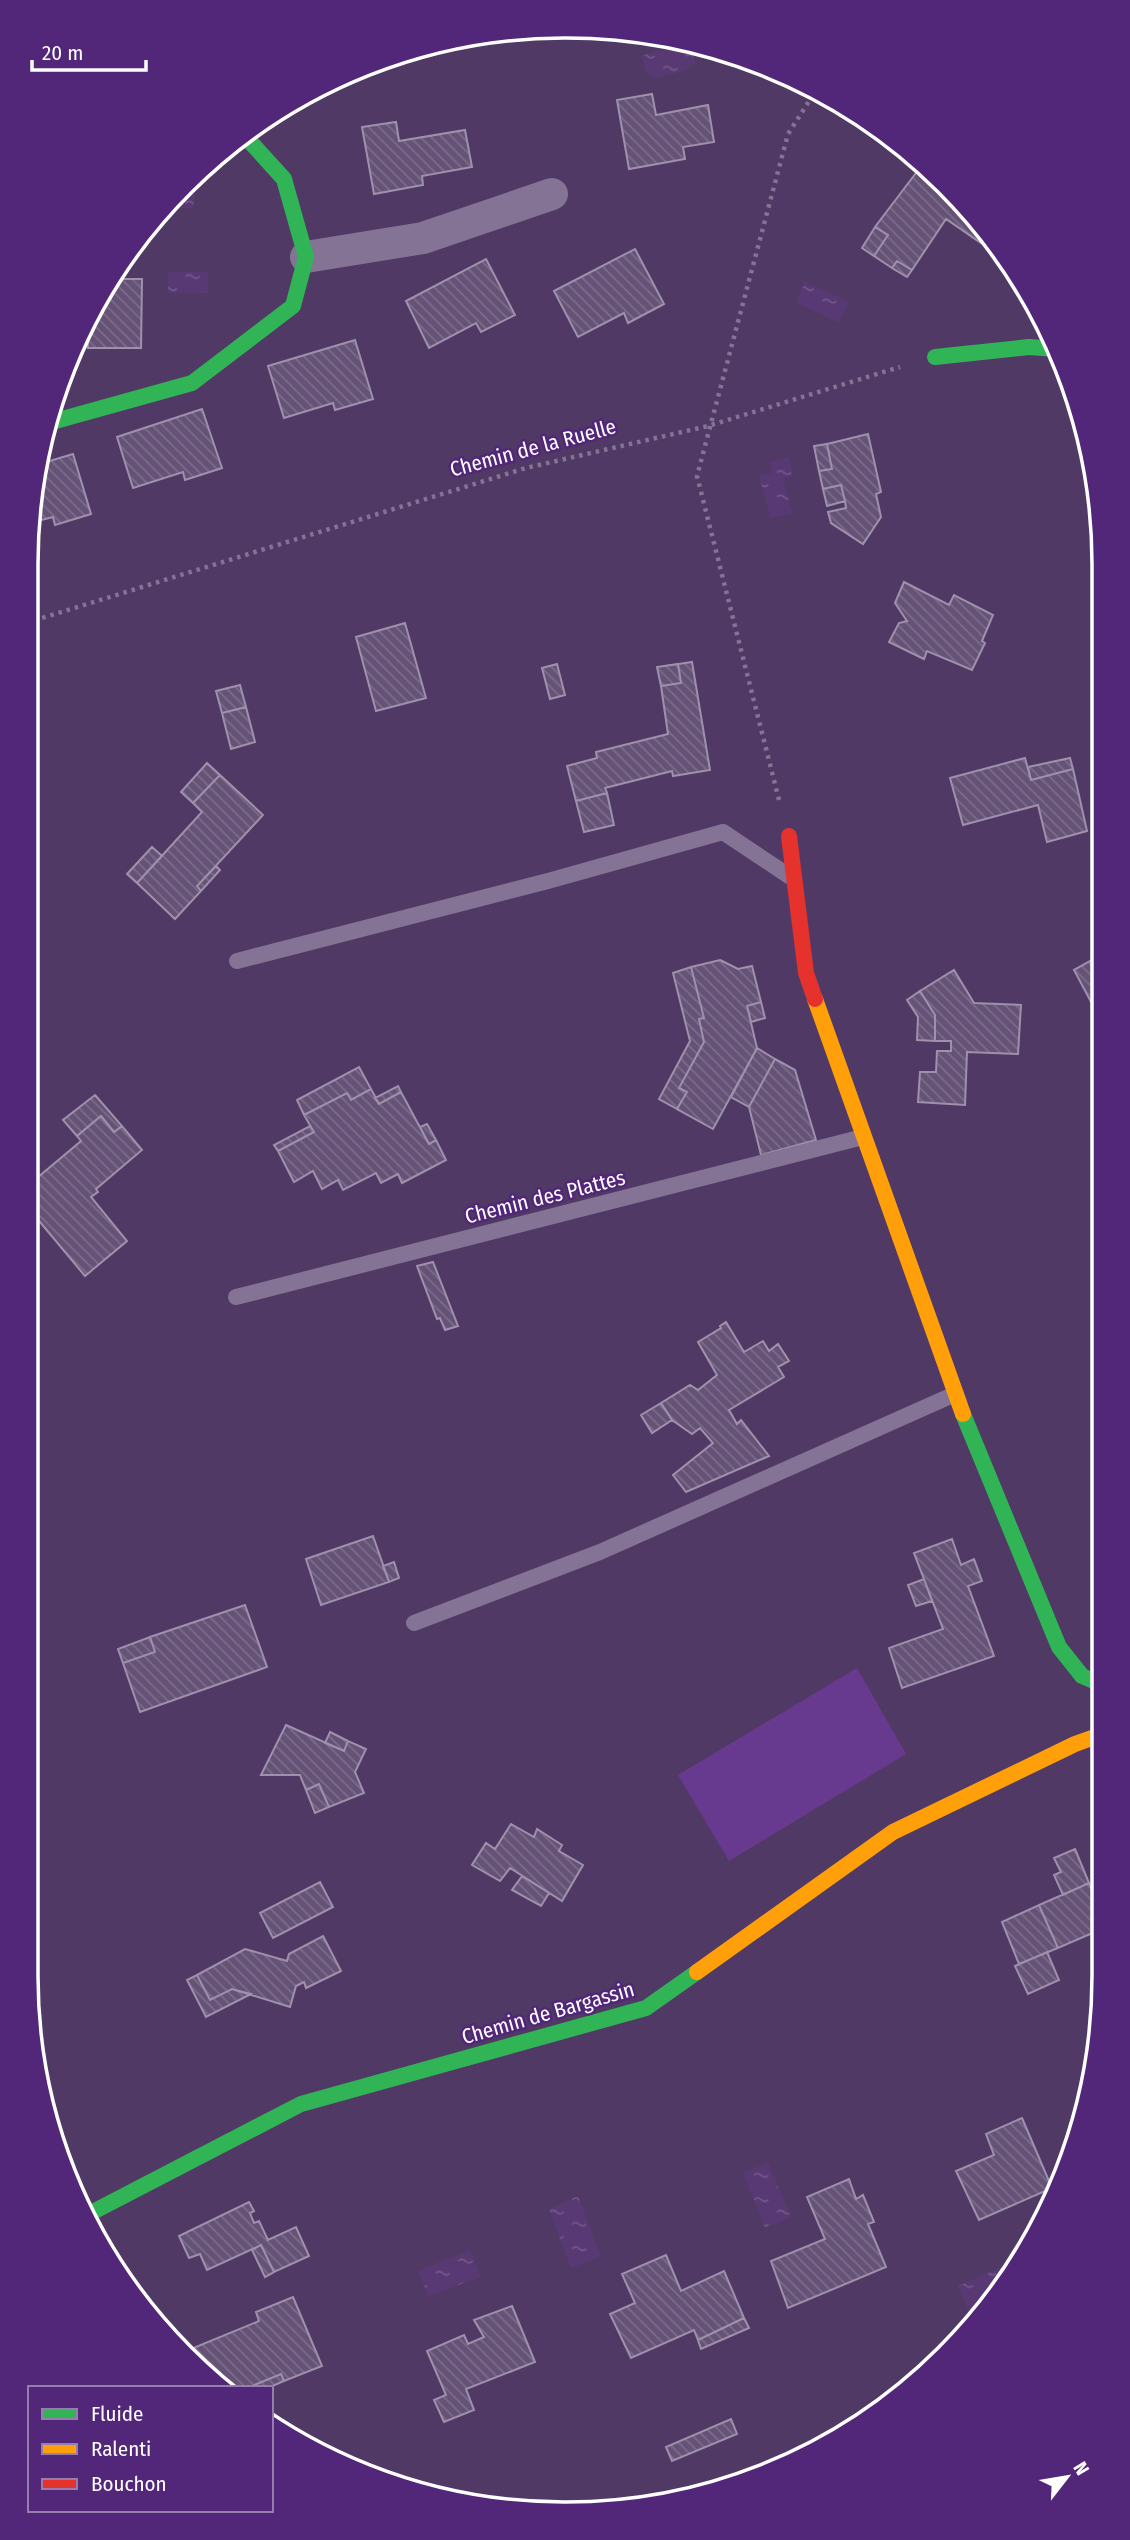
<svg xmlns="http://www.w3.org/2000/svg" width="1130" height="2540" font-family="'Fira Sans Condensed',sans-serif">
<defs>
<pattern id="water-ripples" width="26" height="14" patternUnits="userSpaceOnUse" patternTransform="scale(1.75)"><rect width="26" height="14" fill="#593974"/><path d="M2 4q2-2 4 0t4 0M15 11q2-2 4 0t4 0" fill="none" stroke="#725789"/></pattern>
<pattern id="building-back-hatch" width="6" height="6" patternUnits="userSpaceOnUse" patternTransform="scale(1.75)"><rect width="6" height="6" fill="#655276"/><path d="M-1 5l2 2M0 0l6 6M5-1l2 2" fill="none" stroke="#7c6c8b"/></pattern>
</defs>
<rect width="100%" height="100%" fill="#513965"/>
<path fill="#673a8f" d="M857,1668L906,1754L729,1861L678,1775Z"/>
<path fill="url(#water-ripples)" d="M691,49L695,63L683,71L656,78L645,70L642,56L654,51Z
M190,179L196,180L193,209L166,206Z
M168,272H208V293H168Z
M805,282L849,302L839,323L796,302Z
M789,457L793,476L783,479L792,513L771,518L759,476L772,473L770,462Z
M768,2163L791,2217L765,2228L743,2173Z
M578,2196L601,2256L571,2268L549,2209Z
M470,2250L481,2277L428,2296L418,2271Z
M1012,2263L984,2307L970,2313L958,2286Z"/>
<path fill="url(#building-back-hatch)" stroke="#9f90ac" stroke-width="2" d="M652,94L656,115L708,105L714,142L683,147L685,159L629,169L617,100Z
M854,115L877,128L852,121Z
M396,122L399,141L465,130L472,167L422,176L423,185L374,194L362,127Z
M919,169L938,182L988,233L981,243L946,219L912,270L897,261L892,268L874,256L888,235L875,227Z
M875,227L888,235L874,256L862,248Z
M635,249L664,304L628,323L624,313L578,337L554,291Z
M486,259L515,315L481,332L476,323L429,348L406,301Z
M897,261L912,270L907,277L892,268Z
M110,279H142L141,348H88V338H78L99,299H107Z
M355,340L373,399L335,410L333,403L284,418L268,366Z
M202,409L222,468L185,480L183,472L133,488L117,437Z
M868,434L881,492L876,494L881,517L863,544L831,523L828,512L846,508L845,501L841,485L823,489L819,471L832,469L827,444Z
M827,444L832,469L819,471L814,446Z
M73,454L91,514L55,525L53,517L30,523L36,465Z
M841,485L845,501L827,506L823,489Z
M904,582L949,605L954,595L993,615L982,641L985,643L972,670L927,651L924,659L889,642L899,623L907,621L895,603Z
M405,623L426,698L376,711L356,637Z
M692,662L710,770L673,776L672,771L605,788L607,793L576,801L567,766L597,758L596,752L668,734L661,686L681,683L678,664Z
M557,664L565,695L550,699L542,668Z
M678,664L681,683L661,686L657,667Z
M240,685L246,707L222,713L216,691Z
M246,707L255,742L231,749L222,713Z
M1025,758L1031,780L1073,769L1087,831L1047,842L1038,805L963,825L950,778Z
M1070,758L1073,769L1031,780L1028,767Z
M207,763L220,775L193,803L181,792Z
M220,775L263,815L197,886L201,891L175,919L137,883L202,812L193,803Z
M607,793L614,825L584,832L576,801Z
M152,847L162,856L137,883L127,874Z
M216,866L220,870L201,891L197,886Z
M1101,955V974L1093,979L1101,997L1091,1002L1074,970Z
M720,960L738,969L752,966L761,1002L747,1006L757,1048L713,1129L677,1109L687,1092L679,1088L704,1042L699,1019L704,1018L691,967Z
M691,967L704,1018L699,1019L704,1042L679,1088L687,1092L677,1109L659,1099L690,1041L673,973Z
M954,970L974,1003L1021,1005L1018,1054L967,1052L965,1105L918,1102L920,1072H936L937,1051H951V1041H935V1015L920,991Z
M920,991L935,1015V1041L917,1040L918,1017L907,1000Z
M1101,997V1019L1091,1002Z
M761,1002L765,1018L751,1022L747,1006Z
M757,1048L775,1059L749,1107L731,1097Z
M775,1059L795,1070L816,1140L761,1155L749,1107Z
M359,1067L371,1089L351,1100L347,1093L304,1115L297,1100Z
M398,1086L401,1092L379,1104L375,1098Z
M371,1089L379,1104L401,1092L429,1144L436,1140L446,1160L402,1183L398,1174L381,1183L376,1173L343,1190L338,1180L322,1189L313,1171L294,1182L278,1151L314,1132L304,1115L347,1093L351,1100Z
M95,1095L122,1126L114,1132L101,1116L77,1136L63,1120Z
M101,1116L114,1132L122,1126L142,1150L96,1189L98,1192L91,1197L127,1241L85,1276L35,1216L26,1223V1183H31L81,1141L77,1136Z
M427,1124L436,1140L429,1144L420,1127Z
M310,1126L314,1132L278,1151L274,1145Z
M433,1262L458,1326L445,1330L440,1318L437,1319L417,1266Z
M726,1322L744,1352L763,1341L769,1351L778,1344L789,1361L778,1367L784,1377L729,1410L737,1424L741,1420L769,1456L686,1492L673,1475L713,1443L700,1428L692,1434L672,1420L661,1403L690,1385L698,1390L717,1375L698,1342L721,1328L720,1326Z
M661,1403L672,1420L652,1433L641,1415Z
M373,1536L389,1582L321,1605L306,1559Z
M952,1539L961,1565L974,1559L982,1581L968,1586L994,1656L902,1688L889,1648L943,1629L914,1553Z
M394,1562L399,1578L389,1582L383,1566Z
M924,1579L932,1601L916,1606L908,1585Z
M245,1605L267,1667L140,1712L123,1663L155,1652L150,1637Z
M150,1637L155,1652L123,1663L118,1649Z
M286,1725L344,1751L348,1741L366,1749L355,1772L364,1793L329,1807L319,1784L306,1790L300,1775H261Z
M330,1732L348,1741L344,1751L325,1743Z
M319,1784L329,1807L315,1813L306,1790Z
M511,1824L534,1837L537,1829L562,1845L559,1851L583,1865L562,1901L510,1868L500,1881L472,1865L486,1843L495,1849Z
M1075,1849L1089,1883L1063,1895L1054,1875L1061,1872L1054,1858Z
M522,1876L549,1893L541,1906L512,1890Z
M320,1882L333,1907L273,1938L260,1913Z
M1089,1883L1104,1915V1928L1058,1948L1039,1905Z
M1039,1905L1058,1948L1019,1964L1002,1922Z
M323,1936L341,1971L306,1988L304,1982L296,1986L290,2007L232,1989L210,2000L197,1975L245,1949L287,1961L289,1954Z
M1047,1952L1059,1980L1028,1994L1015,1966Z
M197,1975L210,2000L232,1989L251,1994L206,2017L187,1980Z
M1022,2118L1052,2188L979,2220L956,2171L994,2155L986,2134Z
M849,2179L856,2199L863,2195L874,2222L868,2224L886,2267L788,2308L771,2261L825,2239L807,2197Z
M249,2202L254,2211L250,2213L254,2223L259,2221L268,2240L296,2227L309,2256L274,2272L261,2245L207,2270L200,2254L189,2258L179,2236Z
M261,2245L274,2272L265,2277L252,2250Z
M666,2255L681,2291L724,2271L744,2318L698,2340L694,2330L631,2358L610,2314L635,2303L622,2274Z
M293,2297L322,2366L284,2381L281,2374L247,2388H230L186,2351L259,2321L256,2312Z
M512,2306L535,2362L466,2389L474,2410L444,2422L434,2400L446,2395L427,2351L464,2335L468,2344L484,2337L474,2320Z
M744,2318L749,2328L701,2349L698,2340Z
M281,2374L284,2381L268,2388H247Z
M731,2419L737,2434L672,2461L666,2447Z"/>
<g fill="none" stroke-linecap="round" stroke-linejoin="round">
<path stroke="#847394" stroke-width="4.5" stroke-dasharray="3.5 5" stroke-linecap="butt" d="M26,623L526,468L708,426L900,367
M779,800L697,476L788,134L815,92"/>
<path stroke="#847394" stroke-width="16" d="M237,961L548,881L723,832L789,876
M236,1297L863,1137
M414,1623L600,1552L955,1394"/>
<path stroke="#847394" stroke-width="32" d="M306,257L423,238L552,194"/>
<path stroke="#30b455" stroke-width="16" d="M935,357L1029,347L1057,349
M48,423L192,383L293,306L306,257L284,179L244,135
M963,1414L1059,1647L1082,1676L1103,1685
M85,2216L301,2104L646,2008L697,1972"/>
<path stroke="#ff9f0a" stroke-width="16" d="M815,999L963,1414
M697,1972L893,1832L1075,1744L1103,1734"/>
<path stroke="#e5322d" stroke-width="16" d="M789,836L806,973L815,999"/>
</g>
<g text-anchor="middle" dominant-baseline="central" stroke-width="5" stroke-linejoin="round" paint-order="stroke">
<g font-size="21" fill="#fff" stroke="#522678">
<text transform="translate(533 448) rotate(-15)">Chemin de la Ruelle</text>
<text transform="translate(545 1197) rotate(-14)">Chemin des Plattes</text>
<text transform="translate(548 2013) rotate(-16)">Chemin de Bargassin</text>
</g>
</g>
<path d="M0 0H1130V2540H0ZM564 38H566A526 526 0 0 1 1092 564V1976A526 526 0 0 1 566 2502H564A526 526 0 0 1 38 1976V564A526 526 0 0 1 564 38Z" fill="#522678" fill-rule="evenodd"/>
<path fill="none" stroke="#fff" stroke-width="3.5" d="M564 38H566A526 526 0 0 1 1092 564V1976A526 526 0 0 1 566 2502H564A526 526 0 0 1 38 1976V564A526 526 0 0 1 564 38Z"/>
<rect x="28" y="2386" width="245" height="126" fill="#522678" stroke="#977dae" stroke-width="2"/>
<rect x="42" y="2409" width="35" height="10" fill="#30b455" stroke="#977dae" stroke-width="2"/>
<text x="91" y="2421" font-size="21" fill="#ffffff">Fluide</text>
<rect x="42" y="2444" width="35" height="10" fill="#ff9f0a" stroke="#977dae" stroke-width="2"/>
<text x="91" y="2456" font-size="21" fill="#ffffff">Ralenti</text>
<rect x="42" y="2479" width="35" height="10" fill="#e5322d" stroke="#977dae" stroke-width="2"/>
<text x="91" y="2491" font-size="21" fill="#ffffff">Bouchon</text>
<g transform="translate(1067 2477) rotate(59)" stroke="#522678" stroke-width="5" paint-order="stroke">
<path d="M0-5L12 26L0 18L-12 26Z" fill="#ffffff"/>
<text y="-10" font-size="19" font-weight="bold" text-anchor="middle" fill="#ffffff">N</text>
</g>
<path d="M32 60v10h114v-10" fill="none" stroke="#ffffff" stroke-width="3.5"/>
<text x="42" y="60" font-size="21" fill="#ffffff" stroke="#522678" stroke-width="5" paint-order="stroke">20 m</text>
</svg>
